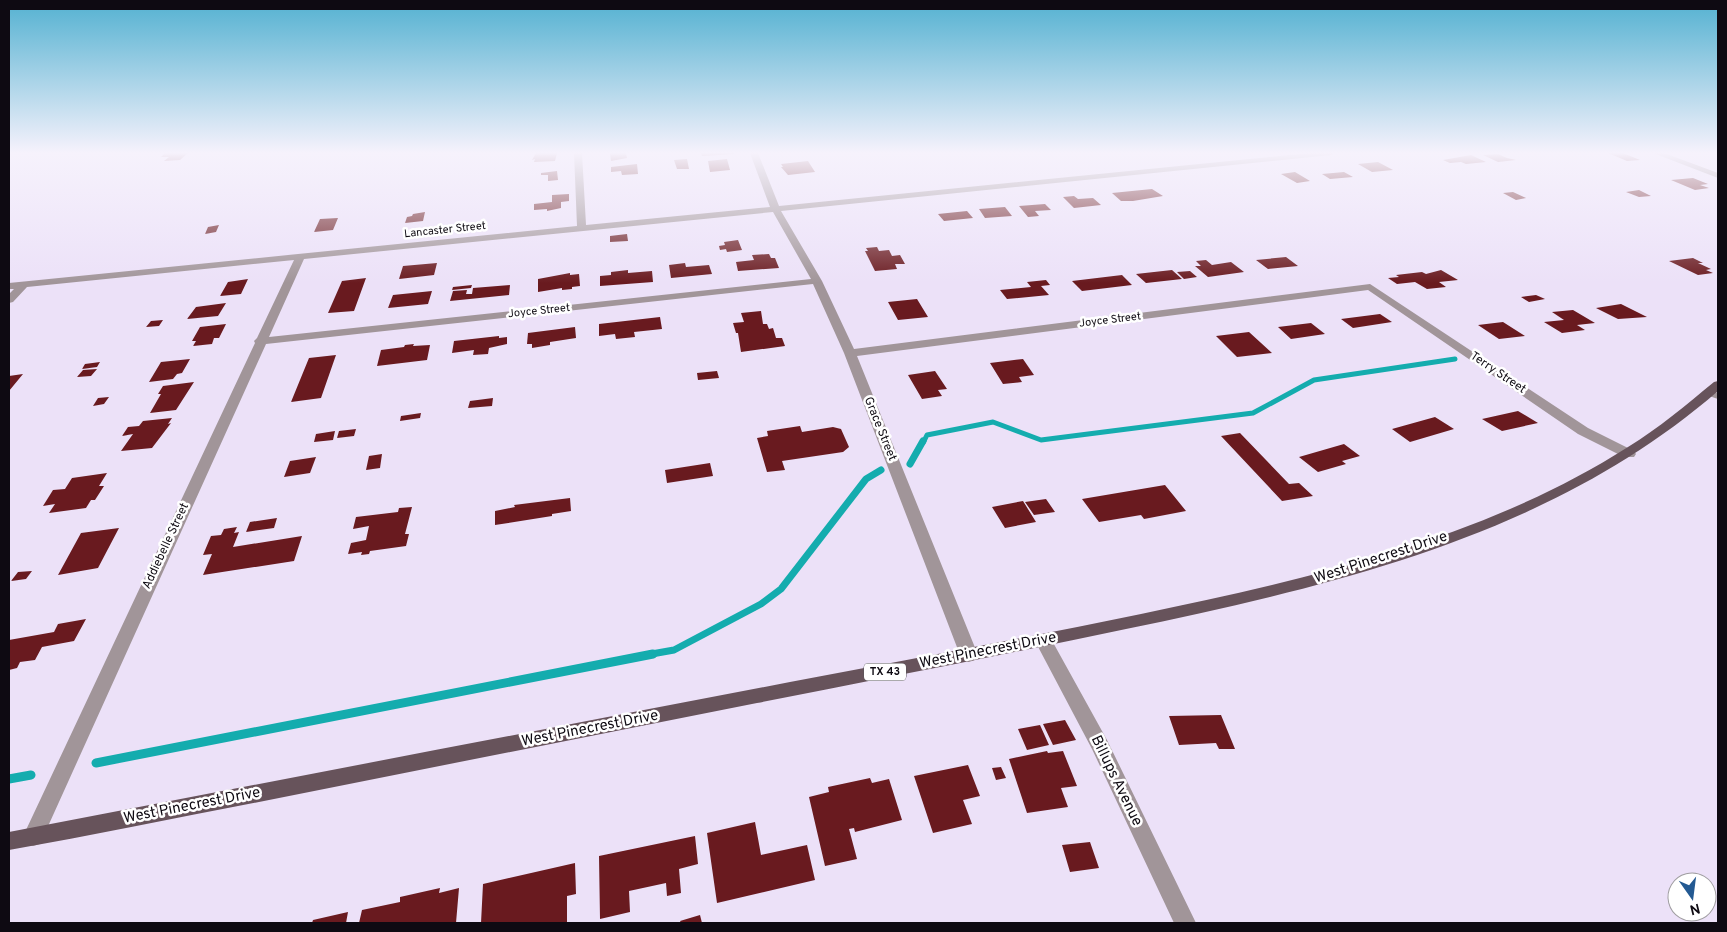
<svg xmlns="http://www.w3.org/2000/svg" width="1727" height="932" font-family="Overpass,sans-serif">
<rect width="100%" height="100%" fill="#ece1f8"/>
<g fill="none" stroke-linecap="round" stroke-linejoin="round">
<path stroke="#14acae" stroke-width="5" d="M923,443L927,435L993,422L1041,440L1253,413L1314,380L1455,359"/>
<path stroke="#14acae" stroke-width="7" d="M910,464L923,441
M646,655L674,650L761,604L781,589L866,479L881,470"/>
<path stroke="#14acae" stroke-width="9" d="M96,763L653,654
M9,779L31,775"/>
</g>
<path fill="#691a1f" d="M165,153H188L180,160L164,161L169,157H161Z
M536,153H557L555,161L534,162L535,159L532,160Z
M610,153H626L627,158L611,161Z
M701,153H734V154L702,156Z
M1608,153H1623L1640,160L1627,161Z
M1498,154L1507,158L1516,160L1498,162L1483,155Z
M1471,155L1486,162L1466,164L1461,162L1450,163L1443,160Z
M687,159L689,169H677L674,160Z
M727,159L730,170L710,172L708,161Z
M808,161L815,172L788,175L781,167H783L781,164Z
M1378,162L1393,170L1372,172L1358,164Z
M637,164L638,174L622,175L621,171L611,172V167Z
M557,171L558,180L548,181V175H541V173Z
M1295,172L1310,181L1297,183L1281,174Z
M1344,172L1353,177L1330,179L1322,174Z
M1693,178L1708,184L1700,185L1709,188L1695,190L1671,180Z
M1152,189L1163,196L1133,201H1121L1112,193Z
M1639,190L1651,196L1639,197L1626,192Z
M1513,192L1526,198L1516,200L1503,193Z
M569,194V201L561,202V208L547,211V209L534,210V204L552,202V195Z
M1074,196L1078,199L1093,198L1101,205L1074,208L1063,197Z
M1045,204L1051,210L1035,211L1039,216L1028,217L1019,206Z
M1005,207L1012,216L985,218L979,209Z
M967,211L973,218L944,221L938,214Z
M425,212L423,221L405,223L407,217L412,216L413,214Z
M338,218L333,230L314,232L320,219Z
M219,225L216,232L205,234L208,227Z
M627,234L628,241L610,242V236Z
M738,240L742,250L727,252L726,249L720,250L719,246L725,245L724,242Z
M877,247L879,251L889,250L892,256L900,255L905,264H895L897,269L875,271L865,251H868L866,248Z
M769,254L771,258H775L779,268L738,271L736,262L754,260L752,255Z
M1286,257L1298,266L1268,269L1256,260Z
M1693,258L1703,263H1698L1711,269L1706,270L1713,273L1698,275L1669,261Z
M1206,260L1212,265L1231,262L1244,272L1208,277L1195,266H1201L1196,261Z
M437,263L434,275L399,279L403,266Z
M685,263L686,267L709,265L712,274L671,278L669,265Z
M628,270V273L652,271L653,282L600,286V276L611,275V272Z
M1172,270L1182,279L1146,283L1136,274Z
M1441,270L1458,280L1439,282L1446,287L1427,289L1415,282L1397,284L1388,278L1399,277L1396,275L1422,272L1426,274Z
M1190,271L1197,277L1184,279L1177,272Z
M570,273V275L579,274L580,286L572,287V289L562,290V288L538,292V279Z
M1122,275L1132,285L1082,291L1072,281Z
M366,278L354,311L328,313L342,281Z
M248,279L241,294L220,296L228,282Z
M1046,280L1050,285L1041,286L1049,295L1007,299L1000,290L1031,287L1027,282Z
M472,285L471,288L452,290L453,287Z
M510,285L509,295L450,301L453,291L467,290L466,294H472L473,288Z
M432,291L428,304L388,308L393,295Z
M1536,295L1545,299L1529,302L1521,297Z
M917,299L928,317L898,320L888,302Z
M226,303L218,316L187,319L196,307Z
M1621,304L1647,317L1618,319L1596,308Z
M1573,310L1595,323L1577,325L1585,330L1562,333L1544,322L1564,320L1552,312Z
M761,311L763,324H767L769,329L773,328L776,338H782L785,346L741,352L738,333H736L733,323L744,322L741,313Z
M1380,314L1392,322L1353,328L1341,319Z
M660,317L662,329L634,332L635,337L616,339L615,334L599,336V324Z
M163,320L159,326L146,327L151,321Z
M1503,322L1525,336L1499,339L1478,325Z
M1311,323L1325,334L1291,339L1278,327Z
M226,324L219,338H214L212,344L193,346L196,341H192L200,327Z
M575,327L576,338L550,342V345L532,348V344H527L528,333Z
M1249,332L1272,353L1237,357L1216,336Z
M499,336V338L507,337V344L489,348L488,354L473,355L474,350L452,353L454,341Z
M414,344L413,346L430,345L427,360L377,366L381,350L404,347L405,345Z
M336,355L321,398L291,402L309,358Z
M190,359L182,373L177,374L173,379L149,382L161,362Z
M1023,359L1034,375L1019,377L1022,382L1003,384L990,363Z
M100,362L97,367L82,369L85,364Z
M97,369L91,376L77,377L83,370Z
M717,371L719,378L698,380L697,373Z
M935,371L947,389L938,390L942,396L922,399L908,375Z
M23,374L9,391V376Z
M194,382L176,410L150,413L161,394H158L163,386Z
M109,397L104,404L93,406L98,398Z
M493,398L492,406L468,408L470,401Z
M1518,411L1538,423L1502,431L1482,419Z
M421,413L420,418L400,421L401,416Z
M1435,417L1454,429L1410,442L1392,429Z
M172,418L168,424L171,423L152,448L121,451L133,434L122,436L128,427L139,426L143,421Z
M800,426L802,432L833,427L841,429L849,447L843,452L782,461L785,470L767,472L757,438L768,436L767,431Z
M356,429L354,436L337,438L339,431Z
M335,431L333,440L314,442L316,434Z
M1240,433L1289,484L1299,483L1313,496L1282,501L1221,436Z
M1344,444L1360,456L1342,461L1346,464L1318,472L1299,457Z
M382,454L380,468L366,470L369,456Z
M316,457L310,473L284,477L290,461Z
M710,463L713,476L667,483L665,470Z
M107,473L99,486H104L95,500H91L86,508L49,513L55,504L43,506L53,490L65,489L72,478Z
M1165,485L1186,511L1144,519L1141,515L1099,522L1082,499Z
M570,498L571,511L552,514V516L495,525V511L515,507L514,505Z
M1046,499L1055,512L1034,515L1025,502Z
M1023,501L1036,522L1005,528L992,507Z
M412,507L405,534H409L406,546L370,551L369,554L361,555L362,552L348,554L351,543L366,540L369,526L353,529L356,517L398,512L399,508Z
M277,518L274,528L246,532L250,522Z
M237,527L234,533L239,532L233,547L302,536L294,561L203,575L212,554L203,555L211,536L221,535L224,529Z
M119,528L98,568L58,575L81,533Z
M32,571L26,579L11,581L18,572Z
M86,619L74,641L42,647L35,660L20,662L17,668L9,670V640L54,632L58,624Z
M1221,715L1235,749H1219L1216,743L1179,745L1169,716Z
M1065,720L1076,740L1053,745L1043,724Z
M1040,725L1049,745L1027,750L1018,729Z
M1047,751L1048,753L1063,751L1077,786L1061,788L1068,807L1027,813L1009,759Z
M968,765L980,796L963,800L972,824L933,833L914,776Z
M1001,767L1006,778L996,780L992,768Z
M870,778L872,783L889,779L902,820L855,832L854,828L849,829L857,859L825,866L809,797L829,792L828,787Z
M755,822L761,855L807,845L815,880L717,903L707,833Z
M695,836L698,864L679,869L681,893L667,896L666,883L629,891L630,912L600,919L599,856Z
M1090,842L1099,868L1070,872L1062,845Z
M575,863L576,894L567,896V923H481L483,884Z
M440,888L439,893L459,888L456,923H359L362,910L400,902V897Z
M348,912L346,923H312L313,920Z
M700,915L702,923H681L680,921Z"/>
<g fill="none" stroke-linecap="round" stroke-linejoin="round">
<path fill="#a19599" fill-rule="evenodd" d="M1709,390L1718,393V399L1706,395L1705,393Z"/>
<path fill="#a19599" fill-rule="evenodd" d="M574,153H582L586,225L770,207L750,153H758L779,206L1309,153H1335L1331,155L781,211L822,281L854,349L1370,284L1588,428L1634,451L1636,454L1634,457H1624L1578,434L1368,290L857,356L978,655L975,660L969,662L963,660L960,655L844,353L813,284L266,344L40,844L33,846L26,844L23,837L26,830L255,343L254,341L257,338L294,260L27,287L13,302L9,303V294L14,289H9V283L577,226ZM773,212L811,279L269,337L304,259Z
M1653,153H1664L1718,173V178Z
M1044,635L1050,637L1107,740L1196,923H1174L1092,749L1035,641L1038,637Z"/>
<path fill="#67535b" fill-rule="evenodd" d="M1718,381V391C1552,535 1336,585 1126,629C1003,655 880,679 757,703C592,736 428,768 264,801C179,817 94,835 9,850V832C269,782 530,732 790,682C907,660 1024,638 1141,614C1308,579 1482,540 1628,447C1659,428 1686,405 1714,382Z"/>
</g>
<linearGradient id="sky" x2="0" y2="1"><stop stop-color="#53b1d1"/><stop offset="0.54" stop-color="#f6f2fc"/><stop offset="1" stop-color="#f6f2fc" stop-opacity="0"/></linearGradient>
<rect width="1727" height="283" fill="url(#sky)"/>
<g text-anchor="middle" dominant-baseline="central" stroke-width="5" stroke-linejoin="round" paint-order="stroke">
<g font-size="11" fill="#0e0a12" stroke="#fff">
<text transform="translate(445 230) rotate(-6)">Lancaster Street</text>
<text transform="translate(539 311) rotate(-6)">Joyce Street</text>
<text transform="translate(1110 320) rotate(-7)">Joyce Street</text>
</g>
<rect fill="#fff" stroke="#565459" stroke-width="1" x="864" y="663.5" width="42" height="17" rx="4"/>
<g font-size="11" font-weight="bold" fill="#0e0a12">
<text x="885" y="672">TX 43</text>
</g>
<g font-size="12" fill="#0e0a12" stroke="#fff">
<text transform="translate(1498 373) rotate(34)">Terry Street</text>
<text transform="translate(880 429) rotate(68)">Grace Street</text>
<text transform="translate(166 546) rotate(-65)">Addiebelle Street</text>
</g>
<g font-size="15" fill="#0e0a12" stroke="#fff">
<text transform="translate(1381 558) rotate(-18)">West Pinecrest Drive</text>
<text transform="translate(988 651) rotate(-11)">West Pinecrest Drive</text>
<text transform="translate(590 729) rotate(-11)">West Pinecrest Drive</text>
<text transform="translate(1116 781) rotate(64)">Billups Avenue</text>
<text transform="translate(192 806) rotate(-11)">West Pinecrest Drive</text>
</g>
</g>
<rect width="1727" height="932" fill="none" stroke="#0e0a12" stroke-width="20"/>
<g transform="translate(1692 897) rotate(166)"><circle r="24" fill="#ffffff" stroke="#9f9da0"/>
<path d="M0-4L9 19L0 12L-9 19Z" fill="#235992"/>
<text y="-8" font-size="14" font-weight="bold" text-anchor="middle" fill="#0e0a12">N</text>
</g>
</svg>
